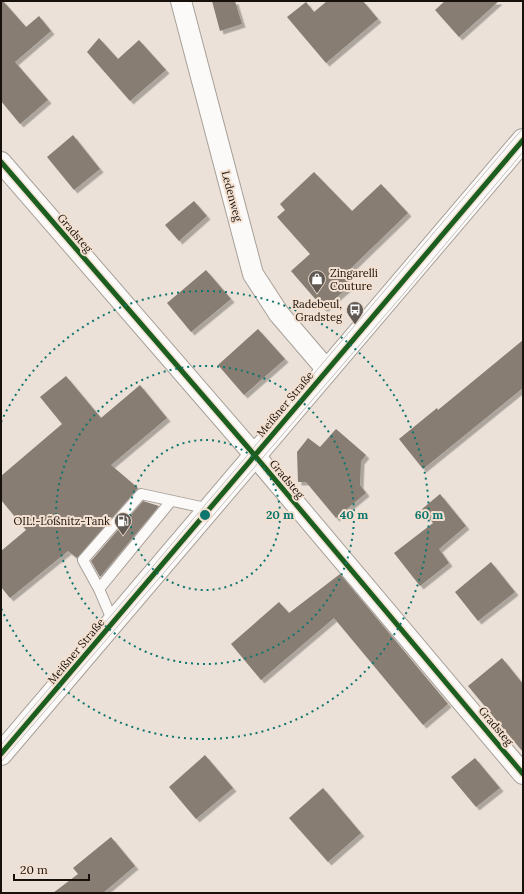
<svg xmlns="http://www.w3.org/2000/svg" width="524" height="894" font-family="Lora,serif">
<defs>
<filter id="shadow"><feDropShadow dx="3.5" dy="3.5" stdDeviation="0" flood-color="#0004"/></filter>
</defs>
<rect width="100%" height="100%" fill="#ebe1d8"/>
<path fill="#877d73" filter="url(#shadow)" d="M1,1H3L26,27L39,16L51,31L15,62L48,100L20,124L1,101Z
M212,1H235L242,24L220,31Z
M327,1H363L378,19L326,63L287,17L306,2L314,12Z
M445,1H499L459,37L435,10Z
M99,38L118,59L139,40L166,70L130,101L87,52Z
M73,135L100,169L74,190L47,157Z
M314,172L352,211L381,184L408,213L345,274L353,283L324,309L291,271L310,254L277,217L285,210L280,204Z
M194,201L207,216L179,241L165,225Z
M206,270L231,299L191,332L167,303Z
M258,329L285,359L244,395L218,365Z
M523,340V388L423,469L399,439L437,408L438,410Z
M66,376L101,418L140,385L167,418L111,465L138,488L77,558L68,551L10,598L1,587V551L26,530L1,500V476L62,424L40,397Z
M336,429L366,455L361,461L360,485L366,493L336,518L306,482H298L297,452L308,438L320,447Z
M440,494L466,526L439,549L449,563L420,586L394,553L433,523L422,509Z
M143,501L159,506L100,577L91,561Z
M491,562L515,592L478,621L455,592Z
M340,574L448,704L423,725L334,618L261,680L231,644L279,602L289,613Z
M502,658L523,684V752L468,686Z
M205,755L233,788L196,819L169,787Z
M475,758L500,788L476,807L451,777Z
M323,788L361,833L328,862L289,818Z
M111,837L135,866L103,893H53L78,874L73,868Z"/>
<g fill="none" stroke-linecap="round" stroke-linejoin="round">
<defs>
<path id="lane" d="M99,589L171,501
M113,622L99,589L83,560L141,494L210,509"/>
<path id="street" d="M181,1L253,274L279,314L327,370
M1,162L251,451L523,774"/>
<path id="secondary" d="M1,754L523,140"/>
</defs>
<use href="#lane" stroke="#a7a099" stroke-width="12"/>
<use href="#street" stroke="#a7a099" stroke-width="22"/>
<use href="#secondary" stroke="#a7a099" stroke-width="24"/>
<use href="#lane" stroke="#fcfaf9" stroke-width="10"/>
<use href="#street" stroke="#fcfaf9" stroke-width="20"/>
<use href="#secondary" stroke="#fcfaf9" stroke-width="22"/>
<path stroke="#c5c2c0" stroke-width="1" d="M1,745L251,451L322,364L523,128
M1,762L406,291L523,152"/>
<defs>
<path id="cycleway" d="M1,162L251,451L523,774
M1,754L523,140"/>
</defs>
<use href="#cycleway" stroke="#f3e0d0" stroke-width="8"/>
<use href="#cycleway" stroke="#1b5e20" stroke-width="5"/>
</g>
<g fill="none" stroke="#0f766e" stroke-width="2" stroke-dasharray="2 4">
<circle cx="205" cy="515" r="75"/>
<circle cx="205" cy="515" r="149"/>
<path d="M1 422A224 224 0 1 1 1 608"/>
</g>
<defs>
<symbol id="shop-pin" viewBox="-11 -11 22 30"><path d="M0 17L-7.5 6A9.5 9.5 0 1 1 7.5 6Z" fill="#615953" stroke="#f3e0d0"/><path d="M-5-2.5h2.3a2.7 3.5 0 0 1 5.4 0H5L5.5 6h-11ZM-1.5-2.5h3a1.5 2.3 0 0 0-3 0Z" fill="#fff"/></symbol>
<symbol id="bus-pin" viewBox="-11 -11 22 30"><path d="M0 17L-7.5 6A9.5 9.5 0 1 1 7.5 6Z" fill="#615953" stroke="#f3e0d0"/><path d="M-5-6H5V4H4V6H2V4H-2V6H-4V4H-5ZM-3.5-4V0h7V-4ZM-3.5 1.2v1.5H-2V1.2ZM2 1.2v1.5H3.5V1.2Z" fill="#fff"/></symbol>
<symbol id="fuel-pin" viewBox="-11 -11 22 30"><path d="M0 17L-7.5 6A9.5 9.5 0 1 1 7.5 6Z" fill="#615953" stroke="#f3e0d0"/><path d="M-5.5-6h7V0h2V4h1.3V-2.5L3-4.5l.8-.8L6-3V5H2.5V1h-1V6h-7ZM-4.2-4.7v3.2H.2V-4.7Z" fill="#fff"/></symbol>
</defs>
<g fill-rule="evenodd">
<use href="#shop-pin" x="307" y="269" width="20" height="27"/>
<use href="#bus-pin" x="345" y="300" width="20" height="27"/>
<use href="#fuel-pin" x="113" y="511" width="20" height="27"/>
</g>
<g text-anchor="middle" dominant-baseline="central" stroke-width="4" stroke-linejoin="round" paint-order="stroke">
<g font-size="11" fill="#17100b" stroke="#f3e0d0">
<text transform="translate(232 196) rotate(75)">Ledenweg</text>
<text transform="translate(75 233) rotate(49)">Gradsteg</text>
<text transform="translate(285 404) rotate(-50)">Meißner Straße</text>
<text transform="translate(287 479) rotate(50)">Gradsteg</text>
<text transform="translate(76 651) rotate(-50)">Meißner Straße</text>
<text transform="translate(496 726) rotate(50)">Gradsteg</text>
</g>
<g font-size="11" fill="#17100b" stroke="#f3e0d0" text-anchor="end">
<text x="330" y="273" text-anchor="start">Zingarelli<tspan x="330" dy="13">Couture</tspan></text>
<text x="342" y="304">Radebeul,<tspan x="342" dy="13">Gradsteg</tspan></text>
<text x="110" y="521">OIL!-Lößnitz-Tank</text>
</g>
</g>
<circle cx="205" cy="515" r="6" fill="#0f766e" stroke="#f3e0d0" stroke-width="2"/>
<g font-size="12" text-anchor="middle" font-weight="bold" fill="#0f766e" stroke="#f3e0d0" stroke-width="4" stroke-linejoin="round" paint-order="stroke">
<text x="280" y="519">20 m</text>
<text x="354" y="519">40 m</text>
<text x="429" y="519">60 m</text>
</g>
<rect width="524" height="894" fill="none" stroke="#17100b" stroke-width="4"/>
<path d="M14 874v6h75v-6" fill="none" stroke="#17100b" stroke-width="2"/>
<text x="20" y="874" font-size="12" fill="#17100b" stroke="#f3e0d0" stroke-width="3" paint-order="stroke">20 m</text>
</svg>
